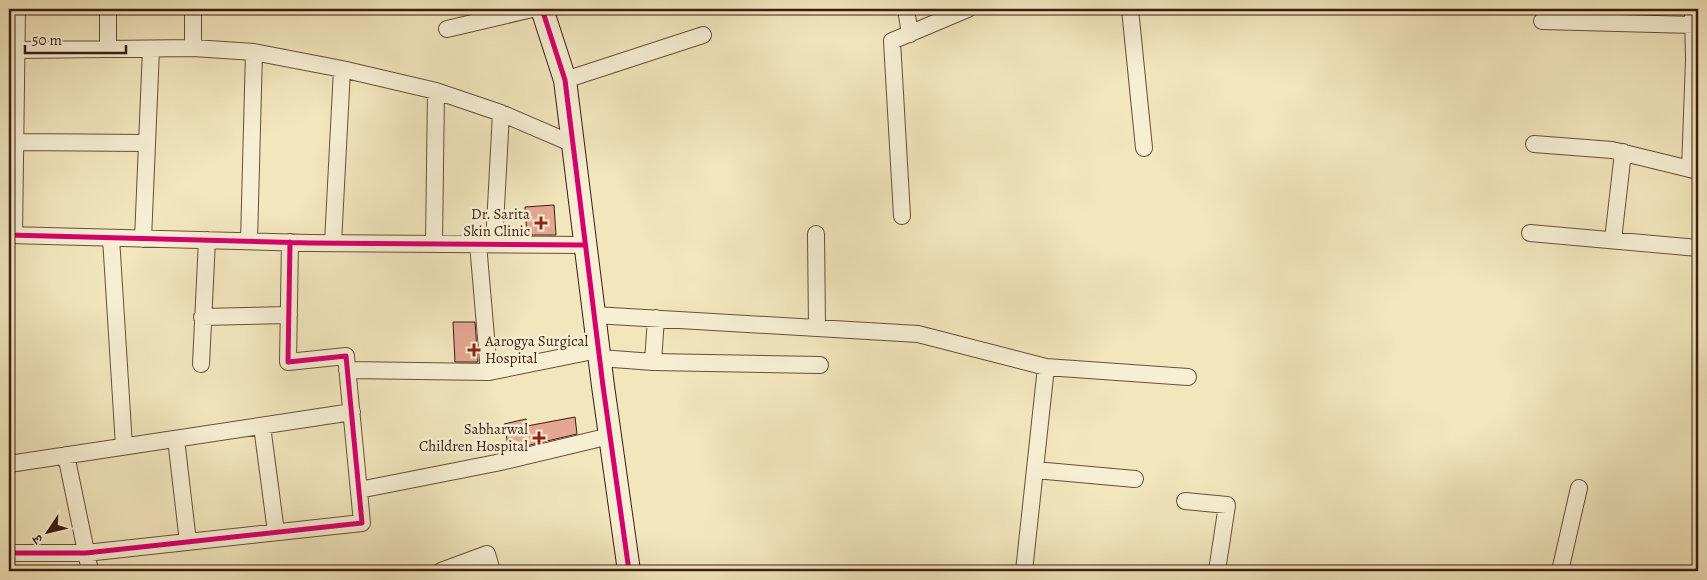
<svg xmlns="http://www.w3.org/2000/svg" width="1707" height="580" font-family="Alegreya,'Noto Serif Devanagari',serif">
<rect width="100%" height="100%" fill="#f2e6bd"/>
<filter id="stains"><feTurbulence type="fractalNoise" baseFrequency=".004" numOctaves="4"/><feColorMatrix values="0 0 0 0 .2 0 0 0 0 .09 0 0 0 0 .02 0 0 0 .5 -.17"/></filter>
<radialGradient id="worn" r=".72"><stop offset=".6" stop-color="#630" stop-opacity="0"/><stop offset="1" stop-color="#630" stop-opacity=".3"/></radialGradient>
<path fill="#e5a794" stroke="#3a1c10" d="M554,205L556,235H527L525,207Z
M453,322H475L478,362H455Z
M575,417L577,434L509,450L504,424L526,419L527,426Z"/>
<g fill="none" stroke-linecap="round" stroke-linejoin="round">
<defs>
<path id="street" d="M108,9V49
M193,9V48
M906,9L910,34
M1130,9L1144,148
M1542,21L1693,25
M447,29L532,9
M18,50L193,48L254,52L342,69L436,91L501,113L573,144
M565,80L703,35
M16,142L147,143
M1534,144L1612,150L1698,171
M1690,169L1694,60L1693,9
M902,216L892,41L968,9
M1530,233L1698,248
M816,234L817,328
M9,235L309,243L585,245
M14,235L17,9
M111,238L124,446
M143,239L151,49
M1613,240L1623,152
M249,241L254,52
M333,243L342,69
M434,243L436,91
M478,244L489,372
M494,244L501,113
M594,315L918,334L1046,367
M202,317L289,315
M600,358L653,362L820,365
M653,362L656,318
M201,364L207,240
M347,370L489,372L598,350
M262,426L276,532
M176,439L188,542
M66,455L90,571
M9,464L352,412
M1035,470L1135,479
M359,490L496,463L610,436
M1185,501L1227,505L1217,571
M9,553H86L362,523L346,356L288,362L290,242
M441,571L487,554L492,571
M1024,571L1046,367L1188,377
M1560,571L1579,488"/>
<path id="secondary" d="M542,9L565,80L603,386L629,571"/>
</defs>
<use href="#street" stroke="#684e3b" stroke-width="18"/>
<use href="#secondary" stroke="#3a1c10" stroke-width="24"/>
<use href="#street" stroke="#f7efd4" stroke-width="16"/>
<use href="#secondary" stroke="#f7efd4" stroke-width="22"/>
<defs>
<path id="cycleway" d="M542,9L565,80L603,386L629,571
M9,235L309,243L585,245
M9,553H86L362,523L346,356L288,362L290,242"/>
</defs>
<use href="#cycleway" stroke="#f7efd4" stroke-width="8"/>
<use href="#cycleway" stroke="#d6006c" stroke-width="5"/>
</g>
<g fill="#8f2418" stroke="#f7efd4" stroke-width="2">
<path d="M538.5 215.5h5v5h5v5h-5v5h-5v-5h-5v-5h5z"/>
<path d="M471.5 342.5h5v5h5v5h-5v5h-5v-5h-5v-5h5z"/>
<path d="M536.5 430.5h5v5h5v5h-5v5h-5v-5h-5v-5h5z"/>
</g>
<g text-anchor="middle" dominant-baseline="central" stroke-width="5" stroke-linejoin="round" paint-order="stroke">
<g font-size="15" fill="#3a1c10" stroke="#f7efd4" text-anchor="end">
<text x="530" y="214">Dr. Sarita<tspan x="530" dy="17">Skin Clinic</tspan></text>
<text x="485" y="341" text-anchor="start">Aarogya Surgical<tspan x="485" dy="17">Hospital</tspan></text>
<text x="528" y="429">Sabharwal<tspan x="528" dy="17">Children Hospital</tspan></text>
</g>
</g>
<rect width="1707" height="580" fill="none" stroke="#f2e6bd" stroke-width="30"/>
<rect x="10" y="10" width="1687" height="560" fill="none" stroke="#3a1c10" stroke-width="2.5"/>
<rect x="15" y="15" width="1677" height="550" fill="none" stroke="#3a1c10"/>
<g transform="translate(48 532) rotate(235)" stroke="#f7efd4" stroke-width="4" paint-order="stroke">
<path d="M0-4L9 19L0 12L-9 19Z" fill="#3a1c10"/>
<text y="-8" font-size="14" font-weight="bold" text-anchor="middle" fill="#3a1c10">उ</text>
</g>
<path d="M25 45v8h101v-8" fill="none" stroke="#3a1c10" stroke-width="2.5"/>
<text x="32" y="45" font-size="15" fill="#3a1c10" stroke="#f7efd4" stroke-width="4" paint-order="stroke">50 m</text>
<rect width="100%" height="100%" filter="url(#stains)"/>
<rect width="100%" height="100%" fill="url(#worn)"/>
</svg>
